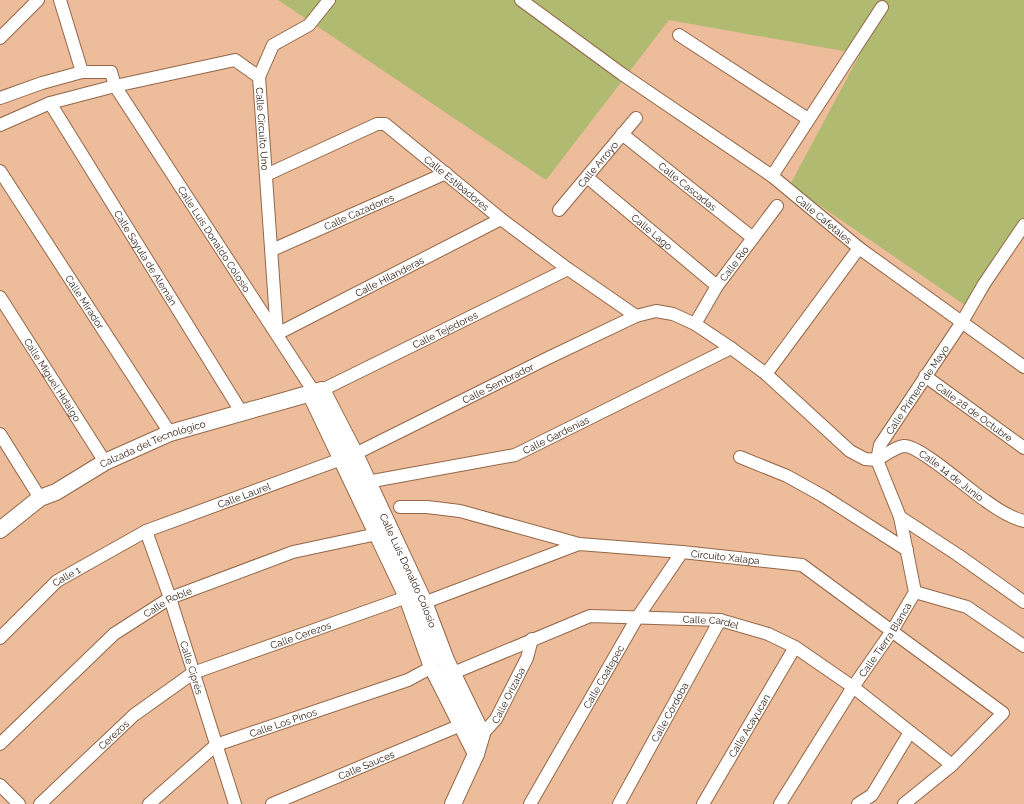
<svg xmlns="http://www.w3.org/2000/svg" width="1024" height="804" font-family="Raleway,sans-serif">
<rect width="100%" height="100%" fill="#edbc9b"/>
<path fill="#b0ba71" d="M278,0H1024V234L975,312L790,185L860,54L669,20L546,180Z"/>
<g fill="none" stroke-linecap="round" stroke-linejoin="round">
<defs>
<g id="street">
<path d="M60,0L82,72"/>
<path id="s1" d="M521,0L622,74L772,176L859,248L1024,367"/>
<path d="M679,35L808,119"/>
<path d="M0,38L38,0"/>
<path d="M259,77L273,45L309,25L329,0"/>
<path id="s2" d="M0,98L42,83L82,72H111L115,86L314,392"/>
<path id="s3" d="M50,103L242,413"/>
<path id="s4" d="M0,125L50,103L115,86L235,60L259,77L277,334L501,219"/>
<path id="s5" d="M622,134L753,238"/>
<path id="s6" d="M0,171L170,433"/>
<path id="s7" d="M266,175L377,124H385L501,219L568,269L636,316"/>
<path d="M772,176L882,7"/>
<path id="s8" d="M587,177L717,286"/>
<path id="s9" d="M559,210L636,118"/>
<path id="s10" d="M272,250L446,173"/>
<path id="s11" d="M0,297L105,462"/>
<path id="s12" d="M695,324L717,286L777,206"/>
<path d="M766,374L859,248"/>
<path id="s13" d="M925,376L1024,448"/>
<path id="s14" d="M322,390L568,269"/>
<path d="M0,434L40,498"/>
<path d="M740,457L787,476L823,496L907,550"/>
<path id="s15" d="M877,460L880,445L962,322L984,284L1024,225"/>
<path id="s16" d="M877,460C885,455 895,447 904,446C920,445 970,491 986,501C997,509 1011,518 1024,521"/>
<path id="s17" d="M367,482L515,455L731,348"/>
<path d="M400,507H427L460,511L579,544"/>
<path d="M900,517L958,555L1024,602"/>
<path id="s18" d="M146,531L170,598L235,804"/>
<path d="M915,592L967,607L1024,646"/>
<path id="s19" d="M418,605L579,544L682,552L802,565L1003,713L952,765L904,804"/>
<path id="s20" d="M0,638L57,581L146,531L355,454L546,359L636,316L656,311L673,314L695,324L731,348L766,374L850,451L865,459L877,460"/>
<path id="s21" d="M446,676L590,616L720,620L768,634L795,647L853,687L952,765"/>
<path id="s22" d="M477,740L496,719L527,658L532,639"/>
<path id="s23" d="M0,744L114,634L170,598L293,552L377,534"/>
<path d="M0,785L19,804"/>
<path id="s24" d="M40,804L134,715L193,673L407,597"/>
<path id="s25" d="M149,804L216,745L408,680L432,667"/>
<path id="s26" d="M272,804L461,725"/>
<path id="s27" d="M530,804L637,618L682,552"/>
<path id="s28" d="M619,804L720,620"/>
<path id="s29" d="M703,804L795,647"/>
<path id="s30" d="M780,804L853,687L892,631L915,592L900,517L877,460"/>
<path d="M858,804L872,795L910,732"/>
</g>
<g id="secondary">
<path d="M310,393L407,597L432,667L476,754"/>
<path id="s31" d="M0,530L40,498L56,492L105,462L170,433L322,390L355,454L424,602L446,660L482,734L476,754L453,804"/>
</g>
</defs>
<use href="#street" stroke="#936748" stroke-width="14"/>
<use href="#secondary" stroke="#936748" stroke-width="18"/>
<use href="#street" stroke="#fff" stroke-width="12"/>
<use href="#secondary" stroke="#fff" stroke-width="16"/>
</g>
<g text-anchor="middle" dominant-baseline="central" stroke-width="4" stroke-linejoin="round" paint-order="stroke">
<g font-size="10" fill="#2a190c" stroke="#fac9a8">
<text stroke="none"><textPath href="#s4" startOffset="326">Calle Circuito Uno</textPath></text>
<text stroke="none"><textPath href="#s9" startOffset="60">Calle Arroyo</textPath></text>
<text stroke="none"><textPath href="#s7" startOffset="223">Calle Estibadores</textPath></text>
<text stroke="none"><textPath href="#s5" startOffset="84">Calle Cascadas</textPath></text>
<text stroke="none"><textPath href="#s10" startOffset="95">Calle Cazadores</textPath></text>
<text stroke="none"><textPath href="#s1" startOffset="374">Calle Cafetales</textPath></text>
<text stroke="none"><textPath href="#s8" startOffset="85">Calle Lago</textPath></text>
<text stroke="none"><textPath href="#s2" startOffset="312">Calle Luis Donaldo Colosio</textPath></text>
<text stroke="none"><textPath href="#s3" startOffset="182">Calle Sayula de Alemán</textPath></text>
<text stroke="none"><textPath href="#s12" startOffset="72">Calle Río</textPath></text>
<text stroke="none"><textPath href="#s4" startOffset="658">Calle Hilanderas</textPath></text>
<text stroke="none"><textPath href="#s6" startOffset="156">Calle Mirador</textPath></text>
<text stroke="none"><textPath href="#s14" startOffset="137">Calle Tejedores</textPath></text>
<text stroke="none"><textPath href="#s11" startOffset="98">Calle Miguel Hidalgo</textPath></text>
<text stroke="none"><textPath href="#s20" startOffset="565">Calle Sembrador</textPath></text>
<text stroke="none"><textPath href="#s15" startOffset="82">Calle Primero de Mayo</textPath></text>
<text stroke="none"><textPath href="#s13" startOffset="61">Calle 28 de Octubre</textPath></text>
<text stroke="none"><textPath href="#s17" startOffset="196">Calle Gardenias</textPath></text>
<text stroke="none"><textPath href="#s31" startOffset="177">Calzada del Tecnológico</textPath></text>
<text stroke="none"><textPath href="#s16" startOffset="87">Calle 14 de Junio</textPath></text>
<text stroke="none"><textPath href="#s20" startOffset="287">Calle Laurel</textPath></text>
<text stroke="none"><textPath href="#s19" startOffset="319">Circuito Xalapa</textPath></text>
<text stroke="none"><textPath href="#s31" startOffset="555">Calle Luis Donaldo Colosio</textPath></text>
<text stroke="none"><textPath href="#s20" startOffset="91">Calle 1</textPath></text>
<text stroke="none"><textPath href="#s23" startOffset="221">Calle Roble</textPath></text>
<text stroke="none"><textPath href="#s21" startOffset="277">Calle Cardel</textPath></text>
<text stroke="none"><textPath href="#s24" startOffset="316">Calle Cerezos</textPath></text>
<text stroke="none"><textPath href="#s30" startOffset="195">Calle Tierra Blanca</textPath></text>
<text stroke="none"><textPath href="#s18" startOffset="144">Calle Ciprés</textPath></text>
<text stroke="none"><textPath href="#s27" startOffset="147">Calle Coatepec</textPath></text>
<text stroke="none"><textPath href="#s22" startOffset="55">Calle Orizaba</textPath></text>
<text stroke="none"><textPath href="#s28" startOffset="105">Calle Córdoba</textPath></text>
<text stroke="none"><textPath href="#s25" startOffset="160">Calle Los Pinos</textPath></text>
<text stroke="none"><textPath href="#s29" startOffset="91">Calle Acayucan</textPath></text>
<text stroke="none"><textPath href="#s24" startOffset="101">Cerezos</textPath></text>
<text stroke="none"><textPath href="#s26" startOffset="102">Calle Sauces</textPath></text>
</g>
</g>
</svg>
